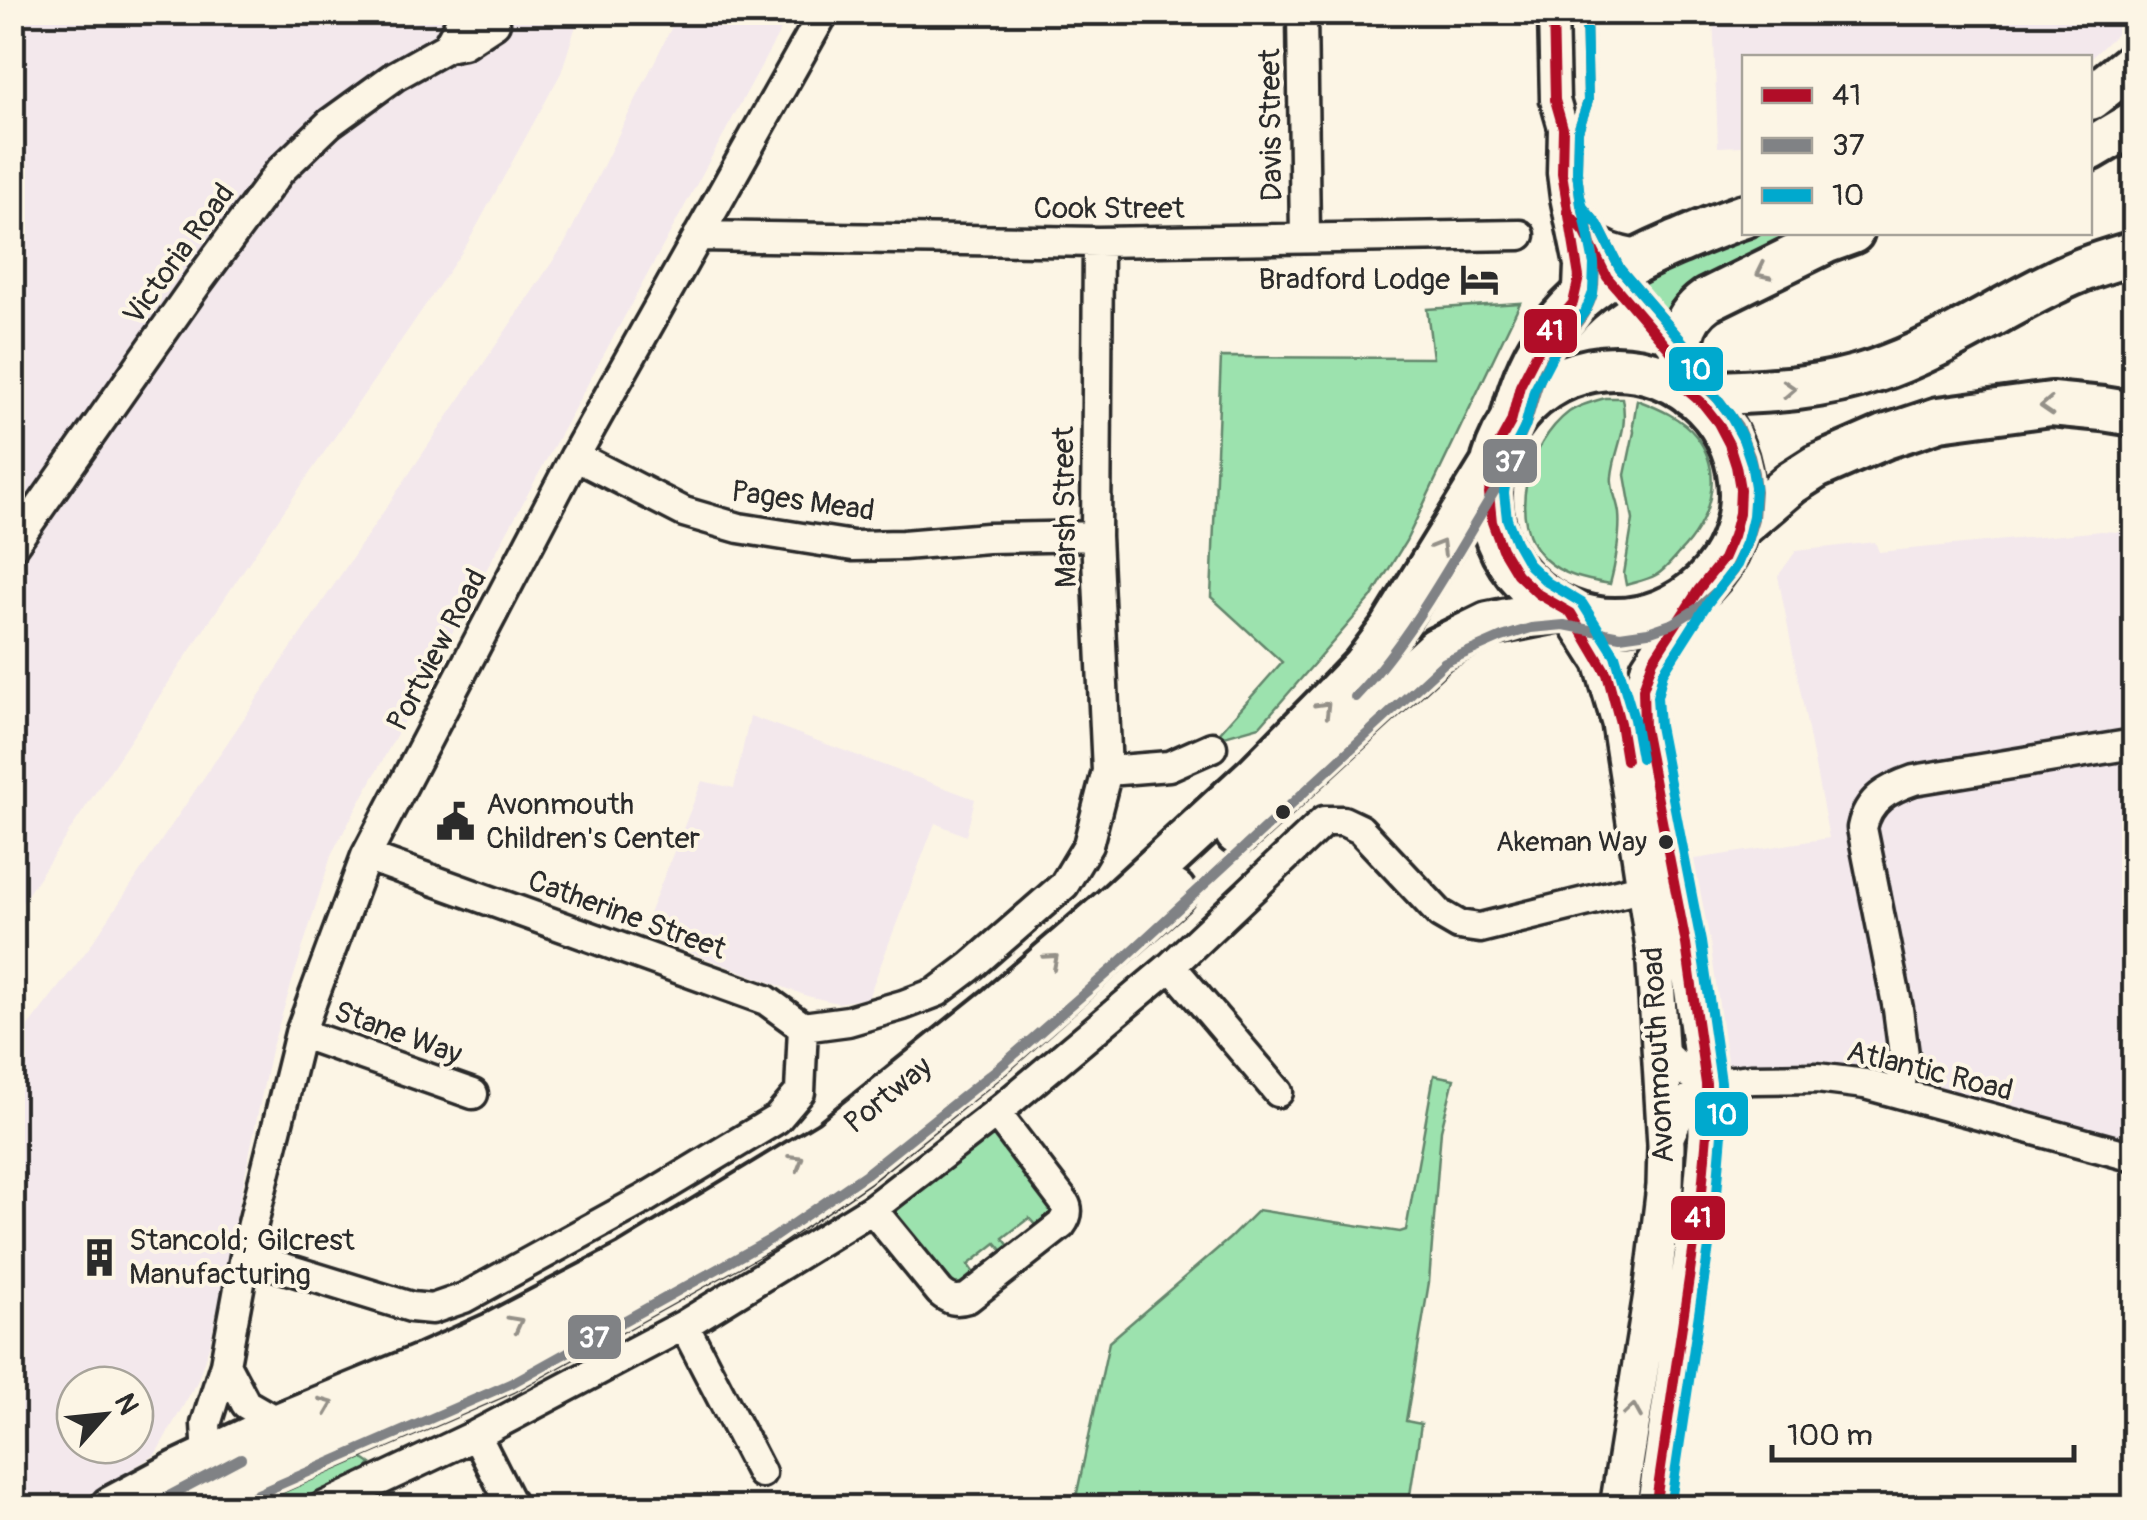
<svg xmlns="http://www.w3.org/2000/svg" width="2147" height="1520" font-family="Pangolin,sans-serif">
<rect width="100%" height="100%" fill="#fcf5e5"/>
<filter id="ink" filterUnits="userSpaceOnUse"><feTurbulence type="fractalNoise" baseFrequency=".01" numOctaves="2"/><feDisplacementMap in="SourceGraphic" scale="20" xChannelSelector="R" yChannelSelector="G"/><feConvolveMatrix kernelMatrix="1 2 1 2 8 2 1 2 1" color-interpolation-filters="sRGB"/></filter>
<g filter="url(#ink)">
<path fill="#f3e8ec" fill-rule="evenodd" d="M679,12L790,13L332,853L271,1050L210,1344L197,1382L155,1455L68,1507H13V1046L88,949L565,243ZM135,1385V1445H75V1385Z
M2134,12L2128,23L2090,59L1744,58V146L1718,147L1713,13Z
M13,13H580L561,73L466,246L253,556L13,916Z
M2102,531L2134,533V1175L1891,1108L1813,1091L1777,1090L1723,1097L1689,860L1829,838L1778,576L1796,551L1875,542L1879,552Z
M750,716L975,799L966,836L935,823L868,998L838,1003L807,996L641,934L702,781L734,788Z"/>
<path fill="#9ce2ae" stroke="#64866c" stroke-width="2.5" d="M1744,232L1820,233L1664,338L1622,289Z
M1520,303L1406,541L1371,598L1260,726L1214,739L1282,662L1211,597L1221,357L1433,358L1427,309Z
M1605,398H1622C1629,431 1615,447 1612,476C1610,490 1618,500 1619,514C1621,532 1615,566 1610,584C1587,580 1563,576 1545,559C1505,520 1528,443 1569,412C1579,405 1594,401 1605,398Z
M1637,400C1658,408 1682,418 1696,436C1726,475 1709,523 1678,554C1672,561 1664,571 1656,575C1647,580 1636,582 1626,585L1624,574L1633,520L1625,475L1634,432L1633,425Z
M1434,1075L1454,1079L1441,1130L1429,1282L1406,1421L1421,1424L1410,1495L1419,1497L1417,1507H1074L1109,1342L1230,1238L1258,1210L1400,1232L1406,1230Z
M993,1127L1057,1215L1041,1232L1029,1218L1003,1238L1014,1253L1008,1257L996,1243L968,1265L979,1280L959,1294L886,1212Z
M359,1456L371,1464L364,1473L286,1507L230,1508Z"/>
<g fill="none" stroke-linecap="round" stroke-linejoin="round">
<defs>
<path id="minor" d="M1302,12L1305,237
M1553,12L1555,100L1563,128L1562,173L1565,197L1579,265L1578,289L1573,303
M447,47L458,27L471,12
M1568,212C1593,243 1607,251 1646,256
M698,236L1098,242L1520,235
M1098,242L1096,536L1107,771
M575,456L684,512L739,528L853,546L903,545L987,538L1096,536
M12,547L198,282L280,171L330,123L395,76L447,47L463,44L495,23
M366,856L766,1000L803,1027
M1171,966L1278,1092
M300,1033L473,1094
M1660,1050L1679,1068L1706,1084L1752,1079L1817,1078L1865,1084L2134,1157
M1900,1093L1904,1055L1898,1009L1862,828C1868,799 1888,789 1914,780L2134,744
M1666,1144L1685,1103L1706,1084
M872,1209L940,1292C949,1300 956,1302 968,1298L1061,1225C1067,1217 1069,1210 1064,1202L996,1113
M245,1256L411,1307L432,1309L464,1298L644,1199L777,1119L800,1092L803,1027L848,1021L903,1005L937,992L970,967L1064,885L1088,845L1107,771L1169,766L1212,747
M684,1325L761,1473
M225,1364L246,1404L281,1424
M476,1435L513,1508
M217,1468L208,1457L206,1424L225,1364L245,1256L300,1033L366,856L575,456L824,12
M321,1508L476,1435L684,1325L872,1209L996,1113L1171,966L1324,821H1343L1360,829L1440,914L1459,925L1480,928L1645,887"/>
<path id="major" d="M1571,613L1602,662L1620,723L1654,947L1666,1145L1665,1186L1652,1294L1618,1508
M1655,1508L1702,1191L1707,1134L1706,1084L1686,944L1644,728L1642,698L1649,667L1700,588"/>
<path id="highway" d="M2090,98L2134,63
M2090,149L2134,123
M1489 494a126 126 0 1 1 252 0a126 126 0 1 1-252 0Z
M1684,388C1680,353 1674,323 1707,300L1827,241L1852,232
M1691,394C1754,391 1815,392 1875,371C1938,350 1995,311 2055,282C2080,269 2107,261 2134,253
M1513,417C1536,323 1586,281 1673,244C1697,234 1720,224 1744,216
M1736,530L1791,483L1816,467L1885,437L1939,419L2051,404L2103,409L2134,414
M1237,833L1437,649L1488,624L1563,609
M112,1508L179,1472L281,1424L427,1364L494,1334L630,1263L831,1141L999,1006L1113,908L1255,777L1328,703L1363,667L1391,630L1493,464
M187,1508L505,1370L766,1225L858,1162L992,1054L1174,892"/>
</defs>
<use href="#minor" stroke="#2b2b2b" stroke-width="35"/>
<use href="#major" stroke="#2b2b2b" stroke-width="42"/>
<use href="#highway" stroke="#2b2b2b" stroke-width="50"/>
<use href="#minor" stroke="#fcf5e5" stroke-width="28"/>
<use href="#major" stroke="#fcf5e5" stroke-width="35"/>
<use href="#highway" stroke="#fcf5e5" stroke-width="42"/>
<defs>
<path id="bus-1" d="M1553,12L1555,100L1563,128L1562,173L1579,277L1573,303L1545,337L1520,386L1511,422L1500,442L1493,464L1489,493L1492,522L1502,549L1517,574L1538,594L1571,613
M1567,211L1585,233L1607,277L1681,363
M1571,613L1607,674L1620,723L1626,760
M1655,1508L1702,1191L1707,1134L1706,1084L1686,944L1644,728L1643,689L1653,660L1699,589L1723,559L1733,536L1739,513L1740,489L1736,466L1729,444L1718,423L1703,404L1684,388"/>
<path id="bus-2" d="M1355,697C1416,633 1459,548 1506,472C1511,457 1518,444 1524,429C1533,408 1535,385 1547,364C1560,339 1587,320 1593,293C1599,263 1587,230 1581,201
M146,1508L241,1458
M226,1508L512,1383L773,1238L866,1174L1001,1066L1118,964L1445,662L1502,637L1531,628L1564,625L1620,636L1648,632L1674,623L1698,608L1717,591L1733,571L1746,545L1754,519L1756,491L1754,473L1750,456L1738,426L1718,399L1698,380L1693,354L1620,269L1598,225L1581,205L1577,172L1578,131L1588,101L1586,12"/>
<path id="bus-3" d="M1586,12L1588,101L1578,131L1577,172L1581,205L1598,225L1620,269L1693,354L1698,380L1714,394L1730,415L1743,439L1751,463L1755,487L1753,516L1747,541L1737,565L1707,604L1663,673L1657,697L1659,726L1701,942L1721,1082L1722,1134L1717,1193L1670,1508
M1581,199L1594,264L1593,293L1586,310L1558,345L1534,391L1525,427L1514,448L1508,467L1504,493L1507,519L1516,542L1529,565L1547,582L1582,603L1615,655L1634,719L1641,758"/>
</defs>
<use href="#bus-1" stroke="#fcf5e5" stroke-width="18"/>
<use href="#bus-2" stroke="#fcf5e5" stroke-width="18"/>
<use href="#bus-3" stroke="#fcf5e5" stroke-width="18"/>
<use href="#bus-1" stroke="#b10d28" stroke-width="10"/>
<use href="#bus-2" stroke="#808285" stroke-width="10"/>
<use href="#bus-3" stroke="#00a9ce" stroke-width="10"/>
</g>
<defs><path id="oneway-chevron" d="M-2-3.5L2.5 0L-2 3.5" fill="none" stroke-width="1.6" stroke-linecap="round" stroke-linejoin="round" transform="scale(2.5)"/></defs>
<g stroke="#949088">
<use href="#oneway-chevron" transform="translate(1763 272) rotate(154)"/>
<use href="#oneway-chevron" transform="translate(1789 389) rotate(-3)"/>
<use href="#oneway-chevron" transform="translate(2047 406) rotate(177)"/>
<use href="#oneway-chevron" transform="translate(1440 547) rotate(-59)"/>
<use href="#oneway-chevron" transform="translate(1324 708) rotate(-46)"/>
<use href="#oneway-chevron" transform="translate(1052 960) rotate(-41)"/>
<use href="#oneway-chevron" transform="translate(797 1161) rotate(-31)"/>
<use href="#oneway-chevron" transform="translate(516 1323) rotate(-28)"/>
<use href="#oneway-chevron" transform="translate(327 1405) rotate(-22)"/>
<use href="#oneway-chevron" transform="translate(1633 1411) rotate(-81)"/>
</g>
</g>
<defs>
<symbol id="hotel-bare" viewBox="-9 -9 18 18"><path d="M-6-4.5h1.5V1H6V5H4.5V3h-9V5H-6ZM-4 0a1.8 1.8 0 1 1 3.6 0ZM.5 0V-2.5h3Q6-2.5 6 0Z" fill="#2b2b2b" stroke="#fcf5e5" stroke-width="2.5" paint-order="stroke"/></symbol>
<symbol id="civic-bare" viewBox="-9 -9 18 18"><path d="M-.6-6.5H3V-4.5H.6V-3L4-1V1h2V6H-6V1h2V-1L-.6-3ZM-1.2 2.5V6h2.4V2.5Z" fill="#2b2b2b" stroke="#fcf5e5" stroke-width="2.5" paint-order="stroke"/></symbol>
<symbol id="building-bare" viewBox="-9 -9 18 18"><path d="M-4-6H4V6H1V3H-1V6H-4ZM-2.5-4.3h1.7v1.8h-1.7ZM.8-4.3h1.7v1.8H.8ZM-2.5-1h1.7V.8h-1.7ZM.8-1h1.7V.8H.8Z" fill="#2b2b2b" stroke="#fcf5e5" stroke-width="2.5" paint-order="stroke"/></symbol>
</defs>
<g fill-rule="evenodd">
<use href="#hotel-bare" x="1452" y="252" width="55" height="55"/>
<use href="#civic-bare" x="428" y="794" width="55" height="55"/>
<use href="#building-bare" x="72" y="1230" width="55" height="55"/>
</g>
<g fill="#2b2b2b" stroke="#fcf5e5" stroke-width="4">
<circle cx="1283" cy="812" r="9"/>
<circle cx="1666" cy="842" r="9"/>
</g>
<g text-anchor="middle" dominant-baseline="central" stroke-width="8" stroke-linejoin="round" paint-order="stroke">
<g font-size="28" fill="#2b2b2b" stroke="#fcf5e5" text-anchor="end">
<text x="1647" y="842">Akeman Way</text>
</g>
<g font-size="30" fill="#2b2b2b" stroke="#fcf5e5">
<text transform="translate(1271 125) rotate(-91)">Davis Street</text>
<text x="1109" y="208">Cook Street</text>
<text transform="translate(179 254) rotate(-54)">Victoria Road</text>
<text transform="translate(803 501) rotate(8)">Pages Mead</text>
<text transform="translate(1065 507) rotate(-91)">Marsh Street</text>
<text transform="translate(437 650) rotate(-62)">Portview Road</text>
<text transform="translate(627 915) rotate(20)">Catherine Street</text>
<text transform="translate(398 1033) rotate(20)">Stane Way</text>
<text transform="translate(1658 1055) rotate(-93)">Avonmouth Road</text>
<text transform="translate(1930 1071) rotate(14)">Atlantic Road</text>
<text transform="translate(888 1095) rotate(-39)">Portway</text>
</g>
<g font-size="30" fill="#2b2b2b" stroke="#fcf5e5" text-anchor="start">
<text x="1450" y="279" text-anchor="end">Bradford Lodge</text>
<text x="486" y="804">Avonmouth<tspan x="486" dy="34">Children's Center</tspan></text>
<text x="129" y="1240">Stancold; Gilcrest<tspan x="129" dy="34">Manufacturing</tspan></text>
</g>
</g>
<g stroke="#fcf5e5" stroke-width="4">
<rect x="1522" y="307" width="57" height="48" rx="10" fill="#b10d28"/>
<rect x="1667" y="345" width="58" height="48" rx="10" fill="#00a9ce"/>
<rect x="1481" y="437" width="58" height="48" rx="10" fill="#808285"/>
<rect x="1693" y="1090" width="57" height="48" rx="10" fill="#00a9ce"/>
<rect x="1669" y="1194" width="58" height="48" rx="10" fill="#b10d28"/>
<rect x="566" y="1313" width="57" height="48" rx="10" fill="#808285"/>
</g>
<g font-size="28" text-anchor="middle" font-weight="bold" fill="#fff">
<text x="1550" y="340">41</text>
<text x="1696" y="379">10</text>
<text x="1510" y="471">37</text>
<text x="1722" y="1124">10</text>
<text x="1698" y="1227">41</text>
<text x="594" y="1347">37</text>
</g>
<rect width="2147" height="1520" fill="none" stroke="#fcf5e5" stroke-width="50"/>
<rect x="25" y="25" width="2097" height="1470" fill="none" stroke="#2b2b2b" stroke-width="4" filter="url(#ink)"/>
<rect x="1742" y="55" width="350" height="180" fill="#fcf5e5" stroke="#a8a49b" stroke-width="2.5"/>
<rect x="1762" y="88" width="50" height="15" fill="#b10d28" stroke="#a8a49b" stroke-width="2.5"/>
<text x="1832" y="105" font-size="30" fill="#2b2b2b">41</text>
<rect x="1762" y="138" width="50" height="15" fill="#808285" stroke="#a8a49b" stroke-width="2.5"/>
<text x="1832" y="155" font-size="30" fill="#2b2b2b">37</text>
<rect x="1762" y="188" width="50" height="15" fill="#00a9ce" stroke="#a8a49b" stroke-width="2.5"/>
<text x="1832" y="205" font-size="30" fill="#2b2b2b">10</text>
<g transform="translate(105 1415) rotate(63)"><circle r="48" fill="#fcf5e5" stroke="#a8a49b" stroke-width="2.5"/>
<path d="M0-8L18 38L0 25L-18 38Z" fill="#2b2b2b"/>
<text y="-15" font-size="28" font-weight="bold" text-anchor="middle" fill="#2b2b2b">N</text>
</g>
<path d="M1772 1445v15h302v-15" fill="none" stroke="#2b2b2b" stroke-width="5"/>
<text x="1787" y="1445" font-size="30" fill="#2b2b2b" stroke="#fcf5e5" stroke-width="8" paint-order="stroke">100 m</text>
</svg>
